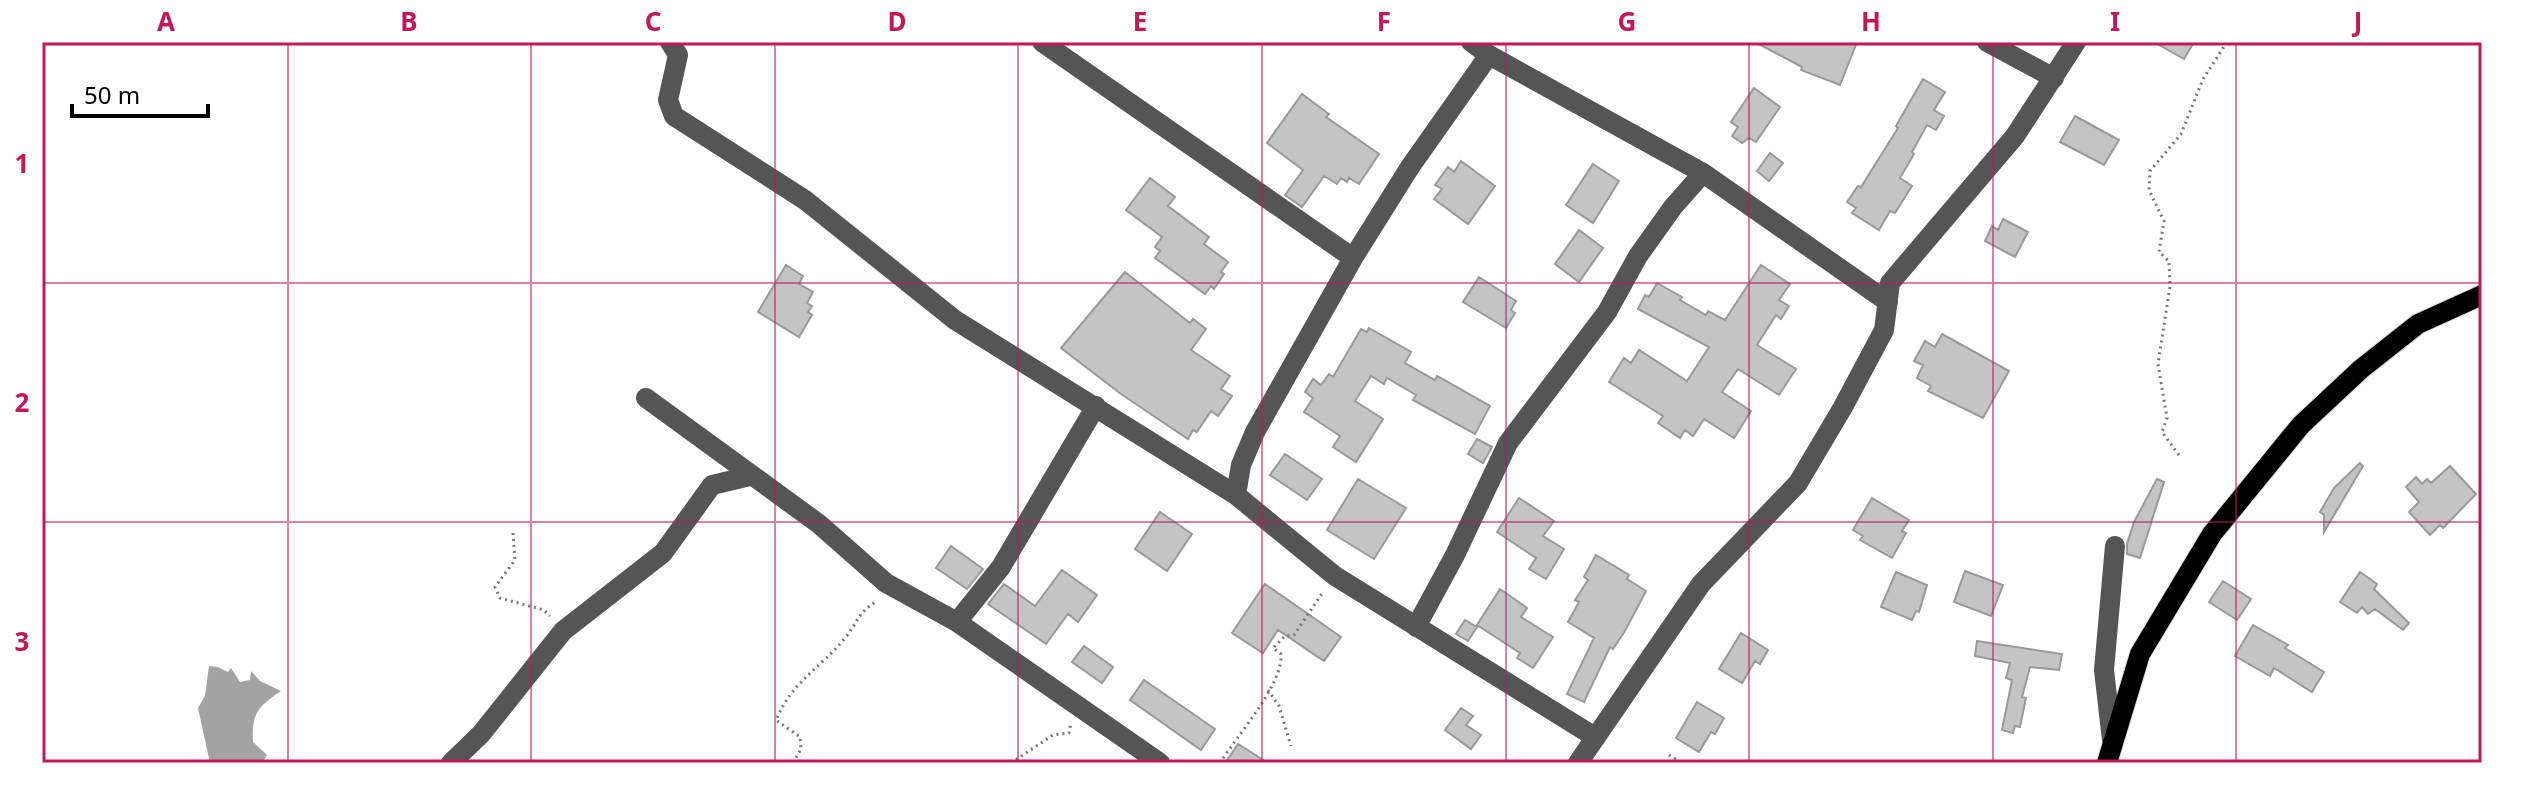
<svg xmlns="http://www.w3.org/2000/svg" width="2524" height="805" font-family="'Noto Sans',sans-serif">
<rect width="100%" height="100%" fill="#fff"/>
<path fill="#a3a3a3" d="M209,666L218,667L228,672L231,668L240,682L250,680L251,671L260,681L281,691C259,706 251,713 253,742L267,755L262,763H210L198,708L205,696Z"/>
<path fill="#c4c4c4" stroke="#999" stroke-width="2" d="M1755,42H1857L1840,85L1801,70L1802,67Z
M2154,42H2194L2184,59Z
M1923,79L1945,92L1934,110L1944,116L1936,130L1927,125L1912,152L1914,154L1900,178L1912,186L1895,213L1890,211L1879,230L1852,213L1856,208L1847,202L1858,186L1861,187L1898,128L1896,126Z
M1754,88L1780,107L1756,142L1749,138L1742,143L1732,136L1738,127L1731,122Z
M1302,94L1329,114L1326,117L1379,154L1359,184L1349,178L1347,182L1341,178L1337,184L1324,176L1302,207L1285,195L1303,170L1267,143Z
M2075,116L2119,140L2104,165L2060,142Z
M1770,153L1783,163L1769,181L1757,171Z
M1461,161L1495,186L1468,224L1434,199L1442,189L1435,185L1448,167L1454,172Z
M1593,164L1619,181L1593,223L1566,205Z
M1150,178L1175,197L1168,206L1209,237L1204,244L1228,262L1221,272L1224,274L1214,289L1211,286L1205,294L1155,258L1160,251L1155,247L1162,237L1126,210Z
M2003,219L2028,232L2015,257L1985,241L1992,226L1998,230Z
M1579,230L1603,248L1579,282L1555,264Z
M786,265L803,276L799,284L813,292L807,303L812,306L808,312L812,315L799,337L758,312Z
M1761,265L1790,284L1779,300L1789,306L1781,319L1776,315L1757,345L1796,369L1779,395L1738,369L1722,392L1751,411L1734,438L1704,419L1693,436L1685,430L1680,438L1658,423L1663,416L1609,382L1624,358L1631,363L1639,350L1687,381L1709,347L1638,309L1645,295L1649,297L1657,283L1682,297L1680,300L1706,315L1708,311L1725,320Z
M1125,272L1190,323L1193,319L1206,329L1191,350L1230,376L1221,389L1232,396L1218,416L1211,411L1197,432L1193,430L1188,439L1121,394L1061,348Z
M1479,277L1516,301L1511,310L1515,313L1506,328L1463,302Z
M1369,328L1411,352L1405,363L1435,380L1437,376L1490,406L1475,434L1413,400L1416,395L1387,378L1384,384L1371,376L1355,401L1383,419L1356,462L1333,447L1340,436L1304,412L1313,398L1305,392L1313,379L1321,385L1329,374L1333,377L1361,329L1367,332Z
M1942,334L2009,371L1983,418L1928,391L1931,386L1917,378L1923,365L1914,361L1925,341L1935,347Z
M1477,439L1492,447L1483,463L1468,454Z
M1285,454L1322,479L1307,500L1270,475Z
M2360,463L2363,466L2324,532V515L2320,512L2334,488Z
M2450,466L2476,494L2443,528L2440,525L2430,535L2409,512L2419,502L2406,487L2416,477L2422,484L2427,479L2431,483Z
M1358,479L1406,508L1374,559L1327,530Z
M2157,479L2164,482L2140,558L2127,554V544L2134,522Z
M1519,498L1554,521L1543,536L1564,549L1546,579L1529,569L1536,558L1497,532Z
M1872,498L1909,520L1902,531L1906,533L1892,558L1860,540L1863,536L1853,530Z
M1160,512L1192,534L1167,571L1135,549Z
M951,546L983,569L967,589L936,568Z
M1596,555L1629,575L1627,579L1646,591L1625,631L1613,649L1610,647L1584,702L1567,694L1594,638L1568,622L1579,602L1575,600L1588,580L1584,577Z
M1062,570L1097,595L1078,622L1068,614L1046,644L988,604L1004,584L1035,606Z
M1965,571L2003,585L1991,616L1954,602Z
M1896,572L1927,585L1919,612L1916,611L1912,620L1881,607Z
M2360,572L2377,584L2374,589L2409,623L2403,630L2375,609L2368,614L2362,607L2357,613L2340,602Z
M2223,581L2251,599L2237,620L2209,602Z
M1265,584L1341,637L1324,661L1278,630L1263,653L1232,633Z
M1500,589L1527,608L1521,617L1553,637L1533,668L1517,658L1520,653L1477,625Z
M1465,620L1477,627L1468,641L1456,634Z
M2253,625L2288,645L2285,648L2324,672L2312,692L2274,668L2270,676L2235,656Z
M1741,633L1768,650L1760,664L1755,661L1742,683L1719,669Z
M1977,641L2062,654L2059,670L2030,667L2022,697L2026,698L2020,727L2015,726L2013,733L2002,730L2012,680L2006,678L2010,663L1975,656Z
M1084,646L1113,667L1102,683L1072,662Z
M1144,680L1215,729L1201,750L1130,700Z
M1697,702L1724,718L1715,734L1711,732L1699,752L1676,738Z
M1461,708L1473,716L1466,725L1481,735L1471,749L1445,730Z
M1238,744L1268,763H1225Z"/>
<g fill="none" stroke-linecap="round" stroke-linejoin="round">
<defs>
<path id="major" d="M2107,763L2140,654L2212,534L2301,425L2361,369L2418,324L2482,295"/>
</defs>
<use href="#major" stroke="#dbdbdb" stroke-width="22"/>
<path stroke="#777" stroke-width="3" stroke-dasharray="2 4" stroke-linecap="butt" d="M2179,455L2162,432L2167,418L2158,364L2170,286L2169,261L2159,252L2164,221L2149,190L2150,171L2181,134L2203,79L2227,42
M513,533L515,560L495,587L500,598L544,610L550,616
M1268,690L1279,706L1291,746
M1669,755L1682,763
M793,763L801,749L800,737L776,720C793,680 819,670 845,638C859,621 856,614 877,601
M1011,763L1053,735L1069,733L1071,722
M1220,763C1236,737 1284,683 1281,654L1273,648L1285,636L1294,635L1323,592"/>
<path stroke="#555" stroke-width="20" d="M670,42L678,55L668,100L674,116L805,200L955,320L1236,495L1335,576L1595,737
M1042,42L1353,258
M1471,42L1489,55L1703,173L1888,302
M1987,42L2054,78
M646,398L819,524L886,583L957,622L1160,763
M1236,495L1241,465L1255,432L1353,258L1410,167L1489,55
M957,622L1001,567L1096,406
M1416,627L1455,555L1508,443L1607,312L1638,256L1673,207L1703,173
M2112,740L2104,670L2115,546
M451,763L481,734L563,631L663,553L712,485L750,476
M1578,763L1701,584L1798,483L1843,407L1884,330L1890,283L2015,136L2076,42"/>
<use href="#major" stroke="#000" stroke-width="20"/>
</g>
<path fill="none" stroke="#c2185b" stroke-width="2" stroke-opacity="0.55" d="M288,42V763M531,42V763M775,42V763M1018,42V763M1262,42V763M1506,42V763M1749,42V763M1993,42V763M2236,42V763M42,283H2482M42,522H2482"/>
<rect width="2524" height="805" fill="none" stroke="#ffffff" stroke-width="88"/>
<path d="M72 104v12h136v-12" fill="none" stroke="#000000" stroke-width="4"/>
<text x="84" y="104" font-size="24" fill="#000000" stroke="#ffffff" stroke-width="6" paint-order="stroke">50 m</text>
<rect x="44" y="44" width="2436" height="717" fill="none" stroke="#c2185b" stroke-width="3"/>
<g font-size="26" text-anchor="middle" font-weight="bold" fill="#c2185b">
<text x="166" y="31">A</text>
<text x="409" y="31">B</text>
<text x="653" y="31">C</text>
<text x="897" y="31">D</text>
<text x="1140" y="31">E</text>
<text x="1384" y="31">F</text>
<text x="1627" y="31">G</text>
<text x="1871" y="31">H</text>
<text x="2115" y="31">I</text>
<text x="2358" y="31">J</text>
<text x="22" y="173">1</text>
<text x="22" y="412">2</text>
<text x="22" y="651">3</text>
</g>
</svg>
